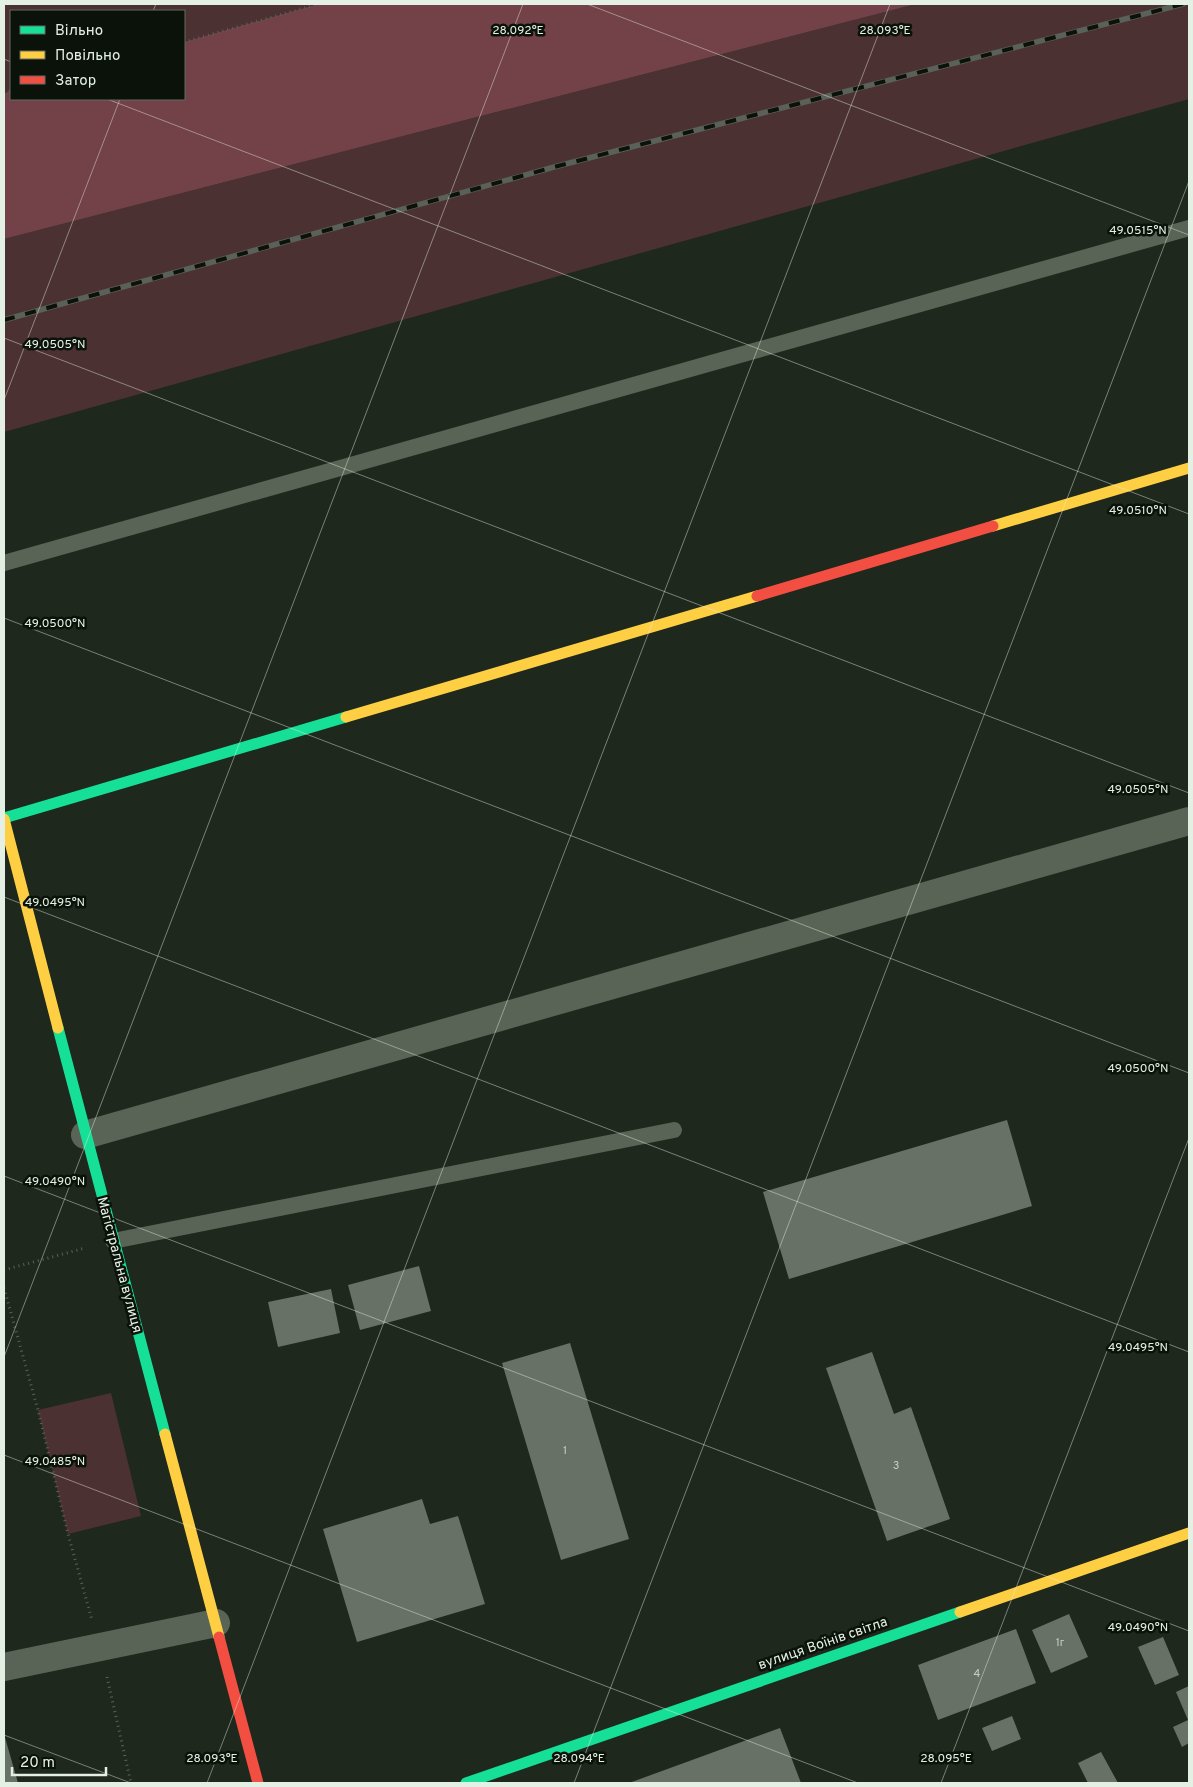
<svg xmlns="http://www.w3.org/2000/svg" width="1193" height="1787" font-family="Overpass,sans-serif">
<rect width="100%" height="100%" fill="#1e281c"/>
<path fill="#4c3133" d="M4,4H318L184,42V11H11V91L4,93Z
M916,4H1189V99L4,432V239Z
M111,1393L141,1516L68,1534L38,1410Z"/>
<path fill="#734148" d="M318,4H916L4,239V93L11,91V99H184V42Z"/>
<path fill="#687166" d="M1007,1120L1032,1206L789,1279L763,1192Z
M419,1266L431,1311L360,1330L348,1285Z
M331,1289L340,1333L278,1347L268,1302Z
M570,1343L629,1539L561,1560L502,1363Z
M872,1352L894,1414L911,1407L950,1519L887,1541L826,1368Z
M422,1499L430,1524L458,1516L485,1604L357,1642L323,1529Z
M1069,1614L1088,1657L1051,1673L1032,1630Z
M1016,1629L1036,1683L938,1720L918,1665Z
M1163,1637L1179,1675L1155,1685L1138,1647Z
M1189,1686V1743L1182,1747L1173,1727L1188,1720L1176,1692Z
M1012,1716L1021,1739L992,1751L982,1728Z
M780,1728L801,1783H629Z
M4,1734L18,1783H4Z
M1101,1752L1118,1783H1088L1078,1763Z"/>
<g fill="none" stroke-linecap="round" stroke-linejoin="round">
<path stroke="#5a6258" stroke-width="3" stroke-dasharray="1 4" stroke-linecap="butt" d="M184,42L318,4
M4,93L11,91
M4,1270L85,1248
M4,1288L38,1410L68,1534L92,1620
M107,1677L131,1783"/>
<path stroke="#596457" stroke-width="16" d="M4,563L1189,228
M113,1241L674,1130"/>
<path stroke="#596457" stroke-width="28" d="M85,1135L1189,821
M4,1667L216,1623"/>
<path stroke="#16e098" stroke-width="11" d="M4,818L346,717
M58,1028L165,1434
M466,1783L960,1612"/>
<path stroke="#ffcf43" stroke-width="11" d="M993,526L1189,468
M346,717L757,596
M4,819L58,1028
M165,1434L219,1637
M960,1612L1189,1533"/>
<path stroke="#f24e42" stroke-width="11" d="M757,596L993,526
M219,1637L258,1783"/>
<defs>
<path id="rail" d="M4,320L554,167L1183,4"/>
</defs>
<use href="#rail" stroke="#596158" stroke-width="5.5"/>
<use href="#rail" stroke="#0b120a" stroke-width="4" stroke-dasharray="11" stroke-linecap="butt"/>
</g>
<path fill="none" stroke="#e4f0e3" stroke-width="1" stroke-opacity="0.45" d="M587,4L1189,235M153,11L156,4M4,59L11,62M107,99L1189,514M4,338L1189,793M4,400L120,99M4,618L1189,1073M4,897L1189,1352M4,1176L1189,1631M4,1357L523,4M4,1455L858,1783M4,1735L131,1783M207,1783L890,4M574,1783L1189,181M941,1783L1189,1138"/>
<g text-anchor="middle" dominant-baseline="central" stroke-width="5" stroke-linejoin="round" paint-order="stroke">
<g font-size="11" fill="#c5d0c4">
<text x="565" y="1451">1</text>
<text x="896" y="1466">3</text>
<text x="1060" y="1643">1г</text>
<text x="977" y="1674">4</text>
</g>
<g font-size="14" fill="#e4f0e3" stroke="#0b120a">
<text transform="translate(119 1265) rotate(75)">Магістральна вулиця</text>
<text transform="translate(823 1644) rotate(-19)">вулиця Воїнів світла</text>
</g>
</g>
<g font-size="12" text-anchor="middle" fill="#e4f0e3" stroke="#0b120a" stroke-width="5" stroke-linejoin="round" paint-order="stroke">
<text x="518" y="34">28.092°E</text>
<text x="885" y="34">28.093°E</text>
<text x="1138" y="234">49.0515°N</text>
<text x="55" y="348">49.0505°N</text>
<text x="1138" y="514">49.0510°N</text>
<text x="55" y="627">49.0500°N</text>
<text x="1138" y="793">49.0505°N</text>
<text x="55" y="906">49.0495°N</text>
<text x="1138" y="1072">49.0500°N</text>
<text x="55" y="1185">49.0490°N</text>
<text x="1138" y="1351">49.0495°N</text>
<text x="55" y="1465">49.0485°N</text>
<text x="1138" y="1631">49.0490°N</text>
<text x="212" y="1762">28.093°E</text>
<text x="579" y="1762">28.094°E</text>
<text x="946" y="1762">28.095°E</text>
</g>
<rect width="1193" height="1787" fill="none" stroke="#e4f0e3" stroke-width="10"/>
<rect x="10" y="10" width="175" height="90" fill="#0b120a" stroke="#626b61"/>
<rect x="20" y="26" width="25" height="8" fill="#16e098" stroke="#626b61"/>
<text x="55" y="35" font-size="15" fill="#e4f0e3">Вільно</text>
<rect x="20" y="51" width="25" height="8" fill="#ffcf43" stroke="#626b61"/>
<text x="55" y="60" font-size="15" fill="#e4f0e3">Повільно</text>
<rect x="20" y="76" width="25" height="8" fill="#f24e42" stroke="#626b61"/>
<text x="55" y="85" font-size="15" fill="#e4f0e3">Затор</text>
<path d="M12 1767v8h94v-8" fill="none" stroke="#e4f0e3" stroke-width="2.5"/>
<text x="20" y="1767" font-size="15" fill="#e4f0e3" stroke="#0b120a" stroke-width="4" paint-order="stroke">20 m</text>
</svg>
